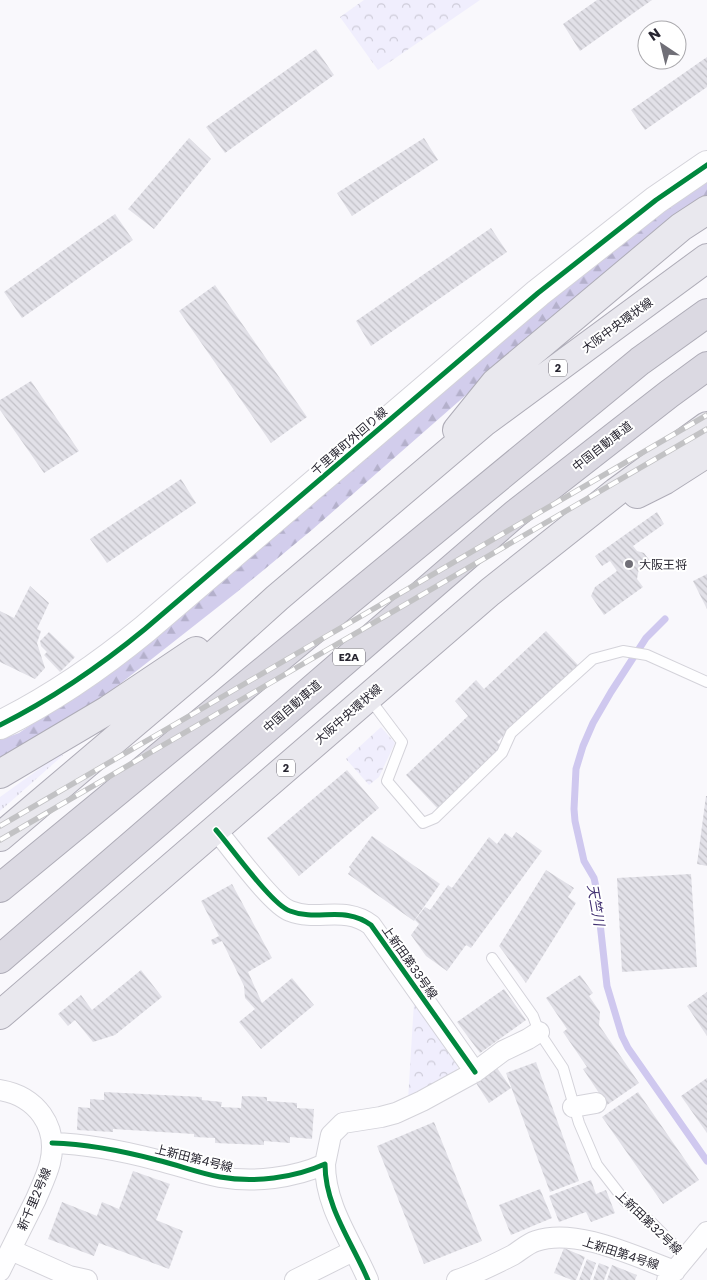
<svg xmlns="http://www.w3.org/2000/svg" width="707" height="1280" font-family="Poppins,'Noto Sans JP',sans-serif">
<defs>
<pattern id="grass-tufts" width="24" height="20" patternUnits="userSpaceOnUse" patternTransform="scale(1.25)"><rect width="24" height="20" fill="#f0eefd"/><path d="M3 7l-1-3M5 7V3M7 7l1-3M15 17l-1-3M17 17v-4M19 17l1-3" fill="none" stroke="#ceccd9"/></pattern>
<pattern id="forest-firs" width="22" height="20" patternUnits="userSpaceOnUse" patternTransform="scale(1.25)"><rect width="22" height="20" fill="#d2cdec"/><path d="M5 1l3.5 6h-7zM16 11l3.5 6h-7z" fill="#b4b0cb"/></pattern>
<pattern id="park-crowns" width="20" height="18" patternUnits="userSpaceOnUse" patternTransform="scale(1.25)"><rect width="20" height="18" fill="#f0eefd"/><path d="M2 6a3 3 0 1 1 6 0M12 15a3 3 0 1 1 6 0" fill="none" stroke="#ceccd9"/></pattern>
<pattern id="building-back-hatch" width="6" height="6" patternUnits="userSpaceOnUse" patternTransform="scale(1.25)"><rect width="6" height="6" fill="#e2e1e8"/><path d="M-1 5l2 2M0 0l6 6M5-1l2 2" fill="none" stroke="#c2c1c7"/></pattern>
</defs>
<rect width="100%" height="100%" fill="#f9f8fc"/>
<path fill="url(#grass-tufts)" d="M60,754L63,755L61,757L0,811V797Z"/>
<path fill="url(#forest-firs)" d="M707,177V199L514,353L313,529L237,592L97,702L0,763V740L19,733L63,703L568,281Z"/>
<path fill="url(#park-crowns)" d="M364,0H480L378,70L340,17Z
M381,727L395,743L379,777L369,785L346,759Z
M414,1002L458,1066L456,1075L408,1100Z"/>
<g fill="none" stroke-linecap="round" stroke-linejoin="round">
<path stroke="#cfc8ef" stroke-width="7" d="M665,619L646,638L611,692L593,723L583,746L576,769L574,809L575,821L584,861L594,878L596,887L607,986L622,1036L628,1048L707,1161"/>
</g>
<path fill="url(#building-back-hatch)" d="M597,0H652L580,51L563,24Z
M316,49L334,75L225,153L206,127Z
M707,57V87L645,130L631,110Z
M189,138L211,159L154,229L128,209Z
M424,138L438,160L352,216L337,193Z
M115,214L133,240L22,318L4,292Z
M491,228L507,252L371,346L356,321Z
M215,285L307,417L271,443L179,311Z
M31,381L79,451L44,473L0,410V400Z
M181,479L196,503L107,563L90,539Z
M657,512L664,524L633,546L637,551L644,553L650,561L639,568L637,579L643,587L604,615L591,596L595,587L617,571L610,561L602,566L595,556Z
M707,574V609L693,581Z
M30,586L49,603L37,629L41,631L37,643L45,668L35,679L0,662V611L14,618Z
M546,631L578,665L497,742L503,747L438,809L406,775L468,716L455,701L476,680L484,689Z
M49,632L75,657L60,672L44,655L47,652L41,646L40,641Z
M347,770L379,808L299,876L267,838Z
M706,796H707V866L697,864Z
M516,832L542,851L471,948L466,945L447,971L426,956L411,935L419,924L415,920L425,907L430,910L448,885L452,888L489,837L497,844L505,833L512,838Z
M372,836L440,884L414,921L348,874L351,869L349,867Z
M546,870L574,888L568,897L576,903L526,983L499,946Z
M691,874L697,967L622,972L617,878Z
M232,884L272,958L248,972L262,1003L292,978L314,1005L261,1049L239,1022L255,1009L245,998L244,986L222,941L213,945L211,940L219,936L201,901Z
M141,970L162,997L115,1035L93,1042L75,1020L68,1026L58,1014L81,995L92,1010Z
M580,975L593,993L589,996L600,1012L599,1025L639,1083L607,1105L583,1069L587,1067L563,1032L567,1029L546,998Z
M504,989L526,1020L480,1053L457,1022Z
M707,992V1036L687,1006Z
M536,1062L579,1181L550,1192L506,1073Z
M497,1068L511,1088L489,1103L476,1083Z
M707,1078V1133L681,1096Z
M104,1092L202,1097V1100L222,1102L221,1107L241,1108L242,1096L267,1097V1101L297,1103V1108L314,1109L312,1139L290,1137V1143L264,1141V1145L215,1143V1138L194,1137V1134L113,1129V1132L77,1130L78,1107L90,1108V1099L104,1100Z
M638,1092L699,1180L663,1204L602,1117Z
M434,1122L482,1241L424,1264L377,1146Z
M133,1171L170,1184L156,1220L183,1231L169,1269L99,1243L94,1256L48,1239L62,1202L97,1216L102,1202L119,1209Z
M591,1180L596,1194L606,1190L615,1213L591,1222L586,1212L559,1222L549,1196Z
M540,1189L552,1218L511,1235L499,1205Z
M564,1248L585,1257L576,1280H572L554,1273Z
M587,1259L596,1263L590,1280H579Z
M599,1263L609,1267L604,1280H593Z
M612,1265L637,1275L635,1280H607Z"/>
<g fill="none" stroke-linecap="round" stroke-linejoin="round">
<defs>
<path id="lane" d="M369,698L402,742L387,781L423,823L435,818L502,753L511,733L593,659L623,651L647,655L707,682
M492,958L533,1016L539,1032L563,1068L579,1123L597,1165L625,1201L652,1223L686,1257"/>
<path id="street" d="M216,830C231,847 272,905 290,911C318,922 344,905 371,925L475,1072
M0,1090C36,1096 59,1126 50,1163C47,1175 41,1187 36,1199C24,1223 12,1247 0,1271
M573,1107L596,1103
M52,1143C88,1144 123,1151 157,1160C178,1165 199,1173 220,1177C254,1183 294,1178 325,1164C325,1207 352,1242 368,1280
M325,1164L331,1135L343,1123L381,1117L396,1113L422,1101L475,1072L503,1051L528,1039L539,1032
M11,1250L69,1276L87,1280
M295,1280L353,1251
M457,1280C476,1274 495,1264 513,1255C521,1250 527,1244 536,1241C576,1227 636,1257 675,1271
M667,1280L707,1232"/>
<path id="secondary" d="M0,725C52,699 100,666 145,629L538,293L656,200L707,165"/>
<path id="primary" d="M457,430L495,383L681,227L707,210
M637,494L665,480L707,453
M0,774L108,710L196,651
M0,837L204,664L277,598L483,423L707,258
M0,1015L490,592L616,492L707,426"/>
<path id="highway" d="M0,888L640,361L707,313
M0,959L515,514L669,394L707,366"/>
</defs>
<use href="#lane" stroke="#d4d3da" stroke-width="12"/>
<use href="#street" stroke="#d4d3da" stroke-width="22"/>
<use href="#secondary" stroke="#d4d3da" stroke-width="30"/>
<use href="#primary" stroke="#aeacb7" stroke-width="30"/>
<use href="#highway" stroke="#aeacb7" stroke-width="30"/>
<use href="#lane" stroke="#fefeff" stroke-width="10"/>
<use href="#street" stroke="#fefeff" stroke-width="20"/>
<use href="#secondary" stroke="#fefeff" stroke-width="28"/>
<use href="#primary" stroke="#e9e8ee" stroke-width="28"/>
<use href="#highway" stroke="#dbd9e2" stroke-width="28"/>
<defs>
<path id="rail" d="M0,826L707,415
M0,840L707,429"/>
</defs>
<use href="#rail" stroke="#c2c2c4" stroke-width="5.5"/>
<use href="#rail" stroke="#fff" stroke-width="4" stroke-dasharray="11" stroke-linecap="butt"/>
<defs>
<path id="cycleway" d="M0,725C52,699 100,666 145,629L538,293L656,200L707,165
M216,830C231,847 272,905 290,911C318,922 344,905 371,925L475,1072
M52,1143C88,1144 123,1151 157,1160C178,1165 199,1173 220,1177C254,1183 294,1178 325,1164C325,1207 352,1242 368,1280"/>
</defs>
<use href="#cycleway" stroke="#fff" stroke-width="8"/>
<use href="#cycleway" stroke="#00873e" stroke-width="5"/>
</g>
<circle fill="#706f77" stroke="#fff" stroke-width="2" cx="629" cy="564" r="5"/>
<g text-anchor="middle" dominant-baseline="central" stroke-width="4" stroke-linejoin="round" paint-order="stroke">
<g fill="#fff" stroke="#68666e" stroke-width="1">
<rect x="549" y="359.5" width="18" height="17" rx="4"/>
<rect x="333" y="648.5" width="32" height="17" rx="4"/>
<rect x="277" y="759.5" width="18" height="17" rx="4"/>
</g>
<g font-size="11" font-weight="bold" fill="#272530">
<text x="558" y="368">2</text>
<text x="349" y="657">E2A</text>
<text x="286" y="768">2</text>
</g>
<g font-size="12" fill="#272530" stroke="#fff">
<text transform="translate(617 325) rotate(-36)">大阪中央環状線</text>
<text transform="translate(349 441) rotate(-41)">千里東町外回り線</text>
<text transform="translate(602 446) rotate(-38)">中国自動車道</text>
<text transform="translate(292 706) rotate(-41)">中国自動車道</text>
<text transform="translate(348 714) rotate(-41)">大阪中央環状線</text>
<text transform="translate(410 962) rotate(55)">上新田第33号線</text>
<text transform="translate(194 1158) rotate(14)">上新田第4号線</text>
<text transform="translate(34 1199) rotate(-67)">新千里2号線</text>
<text transform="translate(649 1222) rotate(44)">上新田第32号線</text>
<text transform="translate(621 1253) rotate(18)">上新田第4号線</text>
</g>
<g font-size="12" fill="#272530" stroke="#fff" text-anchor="start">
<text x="639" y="564">大阪王将</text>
</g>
<g font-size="14" font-style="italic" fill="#423172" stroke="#fff">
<text transform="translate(596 905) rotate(80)">天竺川</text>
</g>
</g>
<g transform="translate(662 45) rotate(325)"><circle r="24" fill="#ffffff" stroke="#a9a8ac"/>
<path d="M0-4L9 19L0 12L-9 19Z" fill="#706f77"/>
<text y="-8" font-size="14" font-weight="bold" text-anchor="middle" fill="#272530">N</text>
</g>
</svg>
